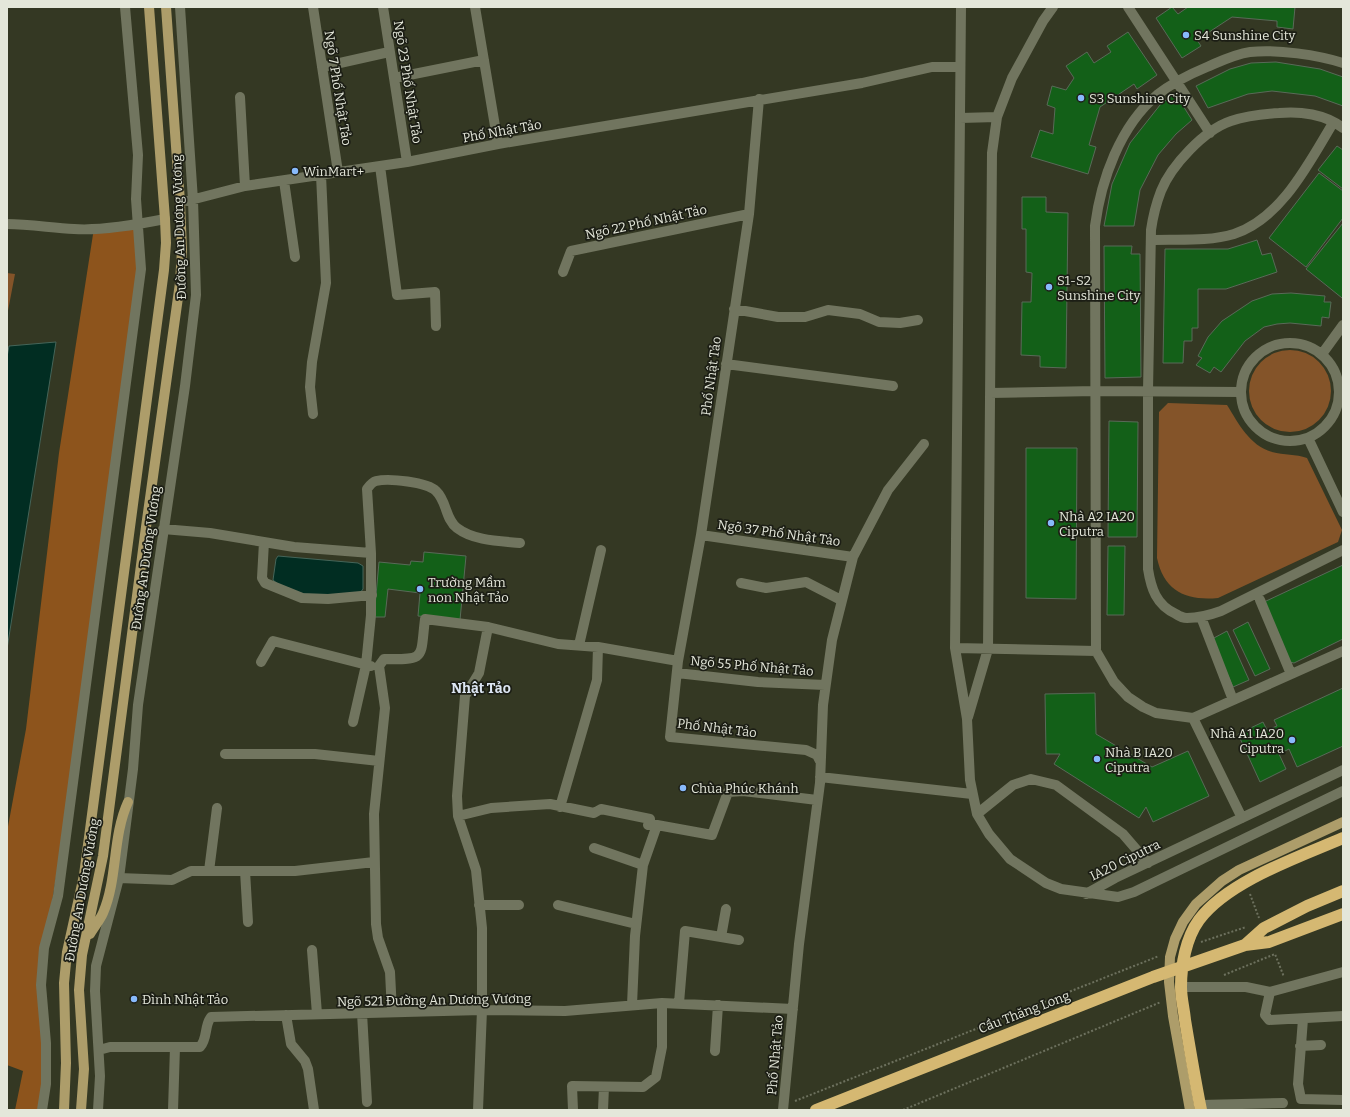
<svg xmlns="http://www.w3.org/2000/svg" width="1350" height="1117" font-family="Bitter,serif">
<rect width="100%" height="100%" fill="#343823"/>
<path fill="#845429" d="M7,273L15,274L7,316Z
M1249 391a41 41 0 1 1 82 0a41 41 0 1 1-82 0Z
M1168,403L1227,405C1239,424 1249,445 1272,452C1284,455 1296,454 1307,458L1342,530L1338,542L1218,598C1186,601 1164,591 1157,558L1159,412Z"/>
<path fill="#8d541c" d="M138,224L141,269L79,734L44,952L42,1110H15L23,1071L7,1065V832L26,729L59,453L94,228Z"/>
<path fill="#012d22" stroke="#456559" d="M56,342L7,649V357L9,346Z
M278,556L358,563L363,566V589L360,593C334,596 294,600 273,580L276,559Z"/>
<path fill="#136018" stroke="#596a58" d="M1172,7L1178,14L1188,7H1295L1293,29L1277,27V21L1232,17L1197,40L1201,46L1182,58L1156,18Z
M1128,32L1157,75L1137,89L1134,84L1100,107L1089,145L1096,147L1088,174L1031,157L1040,130L1053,134L1055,108L1047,105L1052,86L1066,90L1074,78L1066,66L1087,52L1094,63L1111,52L1107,46Z
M1276,62L1320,69L1343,77V106L1315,96L1272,91L1248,94L1208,108L1196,86L1230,69L1251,63Z
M1175,93L1192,120L1176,134L1158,155L1140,190L1134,226H1104L1112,184L1130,143L1160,105Z
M1337,146L1343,150V189L1318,170Z
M1319,173L1343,191V218L1306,267L1269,238Z
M1022,197H1046V212L1068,213L1066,368L1040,367V356L1021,355L1022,302H1031L1032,273L1026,272V229H1022Z
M1343,223V296L1342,298L1306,269Z
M1257,240L1262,255L1271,253L1277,272L1226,289H1198V328H1192V341H1184L1183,363H1163L1165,249H1228Z
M1104,246H1132L1131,254H1140L1141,377L1105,378Z
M1291,293L1325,296L1324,302H1331L1329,318L1322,317L1321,326L1290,323L1277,324L1264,327L1245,341L1221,372L1214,367L1210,373L1196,365L1202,358L1198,356L1208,337L1222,321L1252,301L1272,294Z
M1109,421L1138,422L1137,537H1108Z
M1026,448H1077L1076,599L1026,598Z
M1108,546H1125L1124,615H1107Z
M424,552L466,556L460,620L418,616L420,593L388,589L385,617H374L379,562L410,565L411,561L423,562Z
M1343,565V639L1294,663L1285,661L1264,602Z
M1248,622L1270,669L1255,676L1233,630Z
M1227,631L1249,680L1233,687L1212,639Z
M1343,688V746L1297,767L1289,749L1279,754L1286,769L1260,782L1238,734L1263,722L1267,730L1277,726L1274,720Z
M1095,693L1096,734L1152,767L1188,751L1209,796L1153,822L1146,807L1139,818L1054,764L1060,754H1046L1045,694Z"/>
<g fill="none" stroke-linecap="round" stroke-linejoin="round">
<path stroke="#6d715e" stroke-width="2" stroke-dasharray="2 2" stroke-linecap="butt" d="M1250,894L1259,918
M1201,942L1246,927
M1224,975L1275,954L1284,977
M795,1101L1159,956
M903,1110L1161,1002"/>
<path stroke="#71755f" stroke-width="10" d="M313,7L338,172
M383,7L407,162
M475,7L498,144
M961,7L955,648L967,719L970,780L977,814L989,834L1010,859L1046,883L1061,889L1118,897L1134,892L1343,791
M1128,7L1210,133
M1343,63C1318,55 1277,49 1250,52C1235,54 1221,61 1207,67C1190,74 1172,83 1157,95C1120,126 1101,180 1095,226L1096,651L1114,682L1128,697L1143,707L1156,713L1193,718L1343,651
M322,67L389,52
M394,78L484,60
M240,97L245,186
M759,99L749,214L701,535L678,661L670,737L806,750L817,755L820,761
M960,118L997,117
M1343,128C1325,114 1300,111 1279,113C1263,114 1246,116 1231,121C1204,130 1171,166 1161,191C1156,204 1153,216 1151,230L1148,391V569C1151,588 1156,605 1176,614C1179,616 1183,618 1187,618C1199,618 1210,615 1221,611L1343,550
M380,166L397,295L435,292L436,326
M284,181L295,257
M187,201L245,186L407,162L498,144L862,83L932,67H960
M7,224C30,224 52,228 74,229C99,231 140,224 165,219
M1151,240C1178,239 1208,242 1234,234C1281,219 1309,163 1333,123
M563,272L571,251L749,214
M734,309L778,317H805L828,310L860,314L879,322L900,323L918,320
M1241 392a49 49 0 1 1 98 0a49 49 0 1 1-98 0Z
M1322,354L1343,325
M726,364L893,386
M990,393L1096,391L1241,392
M313,414L310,387L312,362L326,283L321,175
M1308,438L1343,512
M163,529L210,533L294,547L371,553V615L366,665L353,722
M701,535L853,557
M264,542L262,578L265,583L302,598L328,599L372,595
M371,553L367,489C370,485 372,482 376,481C389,478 427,482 436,491C447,501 445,519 457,528C474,541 500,541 520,543
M741,583L766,588L806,582L841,600
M1260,600L1291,674
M1201,617L1233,700
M579,645L601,550
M955,648L1096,651
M261,662L273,641L371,666
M379,666L385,708L374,814L376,924L378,938L390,972L392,1012
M379,666L384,659C427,660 420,659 425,619L488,627L558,644L598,647L678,661
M677,673L758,682L825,685
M968,717L988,649L992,153L997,117L1012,78L1043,21L1053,7
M1193,718L1242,818
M225,754H315L379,761
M820,777L972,794
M560,807L597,680L598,647
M977,814L1013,785L1031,779L1056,785L1123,834L1148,863
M458,816L491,808L550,804L594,813L601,809L650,819L648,825H657L712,835L728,792L743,791L817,800
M594,848L643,865
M209,871L217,808
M245,871L248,922
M119,878L172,880L191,871H295L374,862
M1086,894L1115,878L1343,770
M479,905H519
M558,905L636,924
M721,937L726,909
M312,950L317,1014
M1181,987H1246L1270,992L1343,972
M1270,992L1265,1015L1269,1020L1343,1016
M679,1003L685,931L739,940
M632,1005L635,936L643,865L657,825
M362,1013L367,1102
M286,1015L291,1044L305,1061L308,1069L314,1110
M1303,1019L1298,1084L1301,1099L1343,1100
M1300,1046L1321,1045
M99,1050L110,1047H200C208,1038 204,1026 211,1017L482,1010L565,1011L662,1003L793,1009
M715,1051L718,1005
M1200,1105L1283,1103
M42,1110L46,1084V1043L41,985L44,948L58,896L141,269L136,199L138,155L125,7
M98,1110L100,1076L95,991L96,966L119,878L133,769L138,705L185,386L196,295L193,200L180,7
M173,1110L175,1047
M478,1110L482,1010V928L476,870L458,816L457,796L465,696L479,673L488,627
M573,1110L572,1086L643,1087L656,1077L662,1047V1003
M603,1110L604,1087
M783,1110L799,944L820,783L823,705L832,640L853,557L888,490L924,444"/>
<path stroke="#ad9d6a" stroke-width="10" d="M90,934C94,927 100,920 103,913C118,878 112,837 128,802
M64,1110L66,1063L64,983L67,952L84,875L164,270L166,243L165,219L149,7
M81,1110L84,1069L79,990L82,955L103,856L146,527L180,283L182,250L180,202L166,7
M1190,1110L1173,1016L1169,982L1170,957L1175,939L1183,922L1196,904L1222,881L1239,870L1343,822"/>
<path stroke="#d5b872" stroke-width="12" d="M1245,945L1264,928L1307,906L1343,891
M816,1110L1153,977L1245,945L1269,942L1343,914
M1201,1110C1195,1080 1190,1050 1185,1020C1184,1009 1181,998 1181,987C1181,965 1186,938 1199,920C1228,881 1299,857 1343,838"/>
</g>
<g fill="#88bafc" stroke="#1c1e15" stroke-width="1.5">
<circle cx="1186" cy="35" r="4"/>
<circle cx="1081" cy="98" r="4"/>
<circle cx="295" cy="171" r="4"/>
<circle cx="1049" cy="287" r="4"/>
<circle cx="1051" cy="523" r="4"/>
<circle cx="420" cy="589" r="4"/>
<circle cx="1292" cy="740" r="4"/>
<circle cx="1097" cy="759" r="4"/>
<circle cx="683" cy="788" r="4"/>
<circle cx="134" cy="999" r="4"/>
</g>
<g text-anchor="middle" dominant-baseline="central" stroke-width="3.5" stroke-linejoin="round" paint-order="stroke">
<g font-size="13" fill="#e4e7da" stroke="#1c1e15" text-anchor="start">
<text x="1194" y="35">S4 Sunshine City</text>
<text x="1089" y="98">S3 Sunshine City</text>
<text x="303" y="171">WinMart+</text>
<text x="1057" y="280">S1-S2<tspan x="1057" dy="15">Sunshine City</tspan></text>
<text x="1059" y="516">Nhà A2 IA20<tspan x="1059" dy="15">Ciputra</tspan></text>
<text x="428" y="582">Trường Mầm<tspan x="428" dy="15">non Nhật Tảo</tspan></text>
<text x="1284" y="733" text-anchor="end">Nhà A1 IA20<tspan x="1284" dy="15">Ciputra</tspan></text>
<text x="1105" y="752">Nhà B IA20<tspan x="1105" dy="15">Ciputra</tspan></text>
<text x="691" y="788">Chùa Phúc Khánh</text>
<text x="142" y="999">Đình Nhật Tảo</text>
</g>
<g font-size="13" fill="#e4e7da" stroke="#1c1e15">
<text transform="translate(408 82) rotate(81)">Ngõ 23 Phố Nhật Tảo</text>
<text transform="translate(338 88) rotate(81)">Ngõ 7 Phố Nhật Tảo</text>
<text transform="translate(502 131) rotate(-10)">Phố Nhật Tảo</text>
<text transform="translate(646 222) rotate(-12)">Ngõ 22 Phố Nhật Tảo</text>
<text transform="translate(179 227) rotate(-92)">Đường An Dương Vương</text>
<text transform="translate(711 376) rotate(-82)">Phố Nhật Tảo</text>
<text transform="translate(779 533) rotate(8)">Ngõ 37 Phố Nhật Tảo</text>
<text transform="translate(146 558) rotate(-82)">Đường An Dương Vương</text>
<text transform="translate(752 666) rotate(5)">Ngõ 55 Phố Nhật Tảo</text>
<text transform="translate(717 728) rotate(7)">Phố Nhật Tảo</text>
<text transform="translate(1125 860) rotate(-26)">IA20 Ciputra</text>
<text transform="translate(82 890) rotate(-80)">Đường An Dương Vương</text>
<text transform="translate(434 1000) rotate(-1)">Ngõ 521 Đường An Dương Vương</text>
<text transform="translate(1024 1012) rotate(-21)">Cầu Thăng Long</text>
<text transform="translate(775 1055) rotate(-85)">Phố Nhật Tảo</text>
</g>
<g font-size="14" font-weight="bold" fill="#dce5f2" stroke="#1c1e15">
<text x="481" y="688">Nhật Tảo</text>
</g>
</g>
<rect width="1350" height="1117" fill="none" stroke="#e4e7da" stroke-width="16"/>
</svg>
